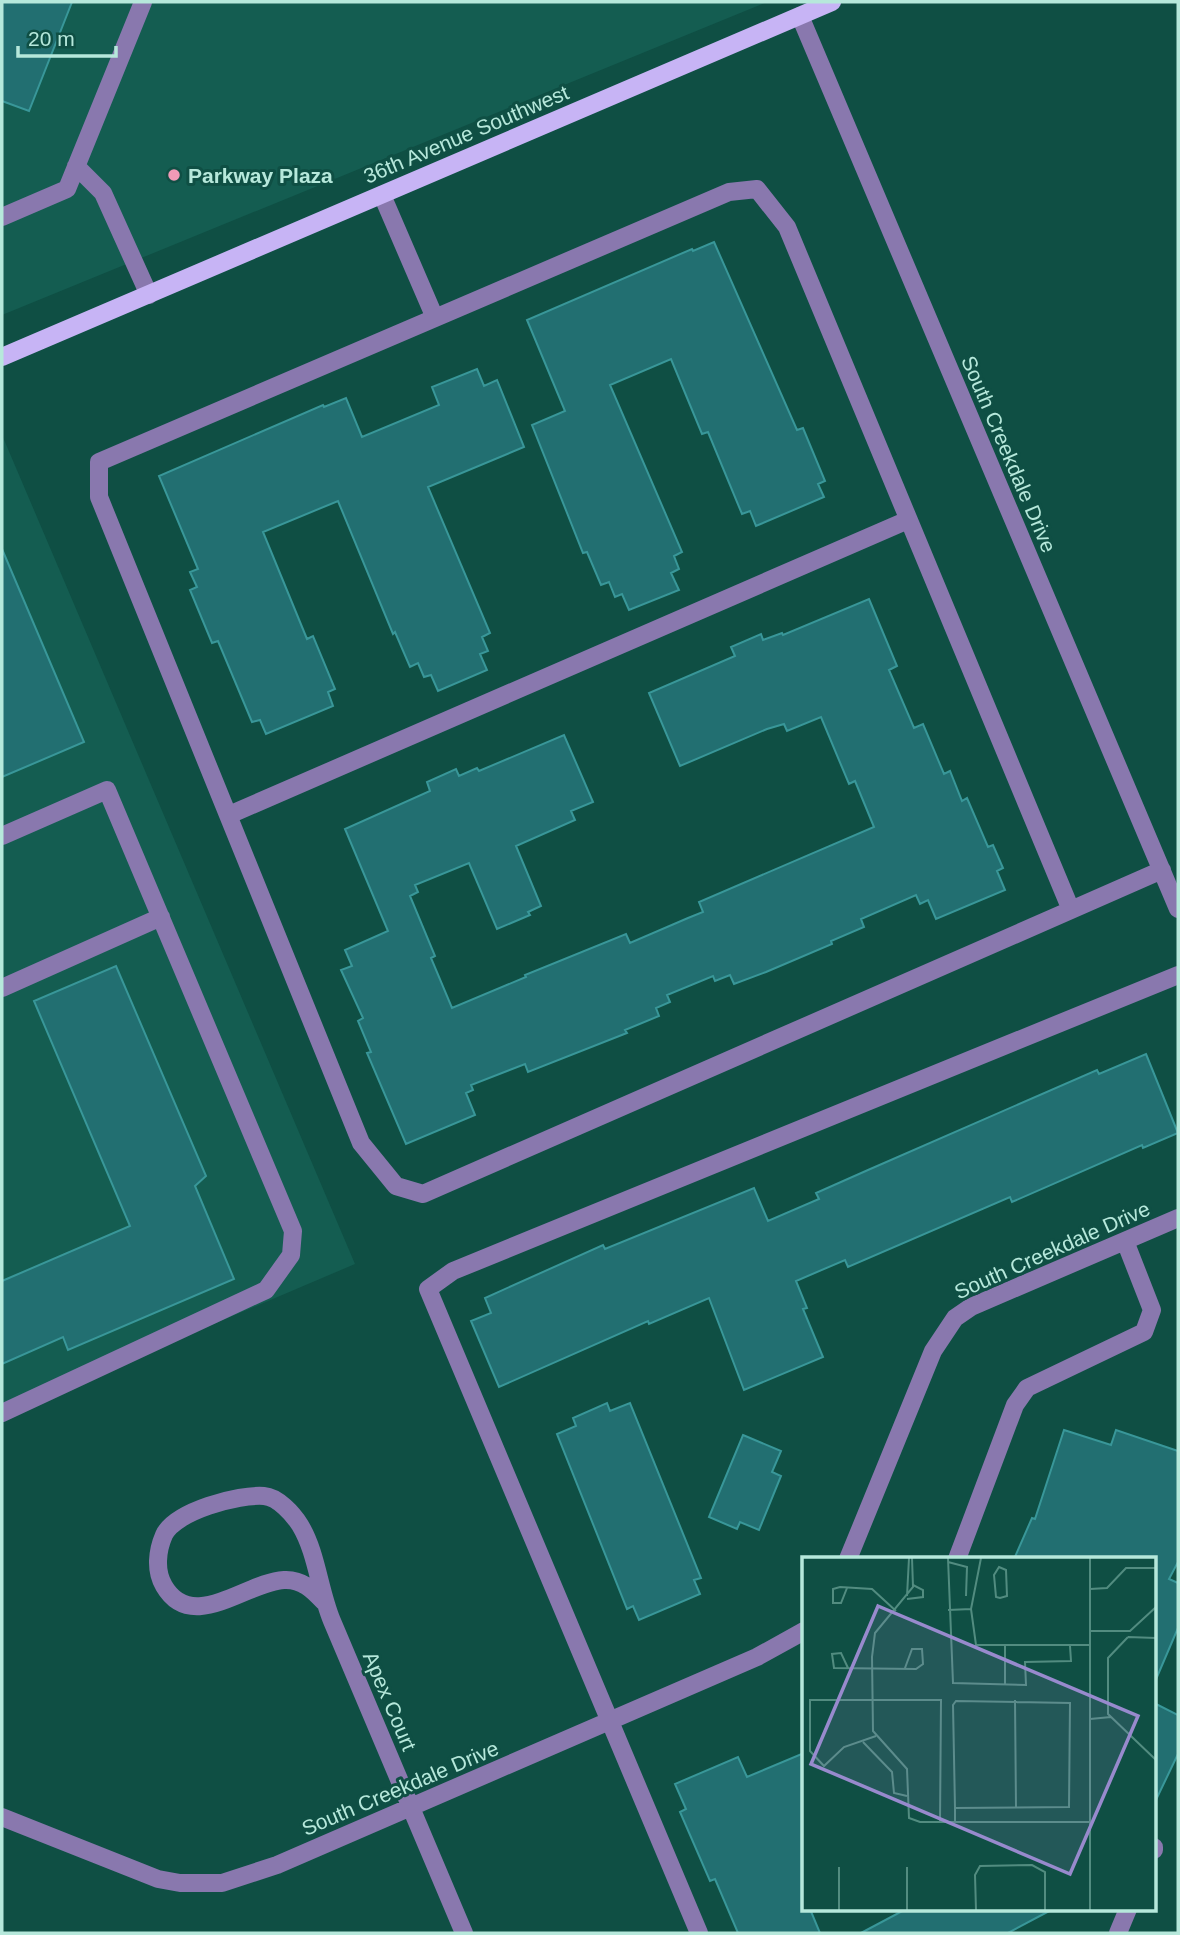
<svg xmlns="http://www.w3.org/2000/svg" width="1180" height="1935" font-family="Helvetica,sans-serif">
<rect width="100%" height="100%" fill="#0f4f44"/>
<path fill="#145d51" d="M2,2H767L2,315Z
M2,435L355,1264L2,1414Z"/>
<path fill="#226f71" stroke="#399799" stroke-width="2" d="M2,2H72L29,111L2,101Z
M714,242L797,430L803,428L825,481L818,484L824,497L756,526L750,511L742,514L708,432L702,434L671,359L610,385L682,552L674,556L679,569L671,573L679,590L629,610L622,594L615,597L609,582L601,585L587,552L583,553L532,425L565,411L527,320L692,249L693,251Z
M477,369L484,386L497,380L524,447L428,487L490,633L482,637L488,651L480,654L487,670L438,691L431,675L424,677L418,663L410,667L395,632L393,634L338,501L263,532L307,639L313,636L335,689L328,692L333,706L266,734L260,720L252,722L218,641L212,643L190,590L197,587L190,572L198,569L159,476L323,405L324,407L346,398L362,437L439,405L432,387Z
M2,549L84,742L2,777Z
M869,599L897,666L889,670L914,728L923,724L944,774L950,771L962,801L967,798L988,847L993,845L1003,868L997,871L1005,890L936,919L928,900L920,904L916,895L861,919L864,927L831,941L832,944L766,972L734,984L730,975L715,981L713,976L667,995L670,1002L656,1008L659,1016L625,1030L627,1033L528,1072L525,1064L471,1085L473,1090L466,1093L475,1115L406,1144L367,1053L371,1052L358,1021L363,1018L341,970L352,966L345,950L388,931L345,829L430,791L427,782L456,769L459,776L477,768L479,771L564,735L593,802L571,811L575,820L516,846L541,906L528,912L530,915L497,929L469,863L415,885L418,892L410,896L435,956L431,958L452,1008L526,977L525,975L626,934L630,943L688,918L703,912L699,902L874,827L855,781L849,784L821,717L787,731L784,724L767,729L680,766L649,693L735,656L731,647L761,634L763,640L782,633L783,635Z
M116,966L206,1176L195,1186L234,1279L68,1350L63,1337L2,1364V1281L130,1226L34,1001Z
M1146,1054L1178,1133L1143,1148L1142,1145L1012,1202L1010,1197L848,1267L845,1260L796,1281L807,1308L803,1309L823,1357L744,1390L709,1298L649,1324L648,1321L499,1387L471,1321L491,1313L485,1298L603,1245L605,1249L754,1188L768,1221L819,1199L816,1193L868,1170L1097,1070L1099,1074Z
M607,1403L610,1411L630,1403L701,1578L694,1580L700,1594L639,1620L633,1606L627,1609L557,1434L576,1426L573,1418Z
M1064,1430L1111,1445L1116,1430L1178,1451V1562L1169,1579L1178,1583V1628L1154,1684V1559H1014L1032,1518L1035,1519Z
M743,1435L781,1451L772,1472L781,1476L759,1530L740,1522L737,1529L709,1517Z
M1154,1703L1178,1715V1754L1154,1804Z
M804,1753V1909H810L820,1933H738L715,1879L710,1881L680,1812L686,1809L675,1784L738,1757L747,1777Z
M906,1909H1053L1008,1933H861Z"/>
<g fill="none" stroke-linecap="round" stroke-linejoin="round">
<path stroke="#8978ae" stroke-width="18" d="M800,16L1178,909
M76,166L103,193L149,295
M382,195L435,318
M2,217L67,189L143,2
M229,815L908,520
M2,836L107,790L293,1231L291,1255L266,1290L2,1413
M1071,910L787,227L757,189L729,192L99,462V497L361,1143L396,1186L423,1194L1071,910L1162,870
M2,988L161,917
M848,1559L933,1351L955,1318L971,1307L1178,1218
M957,1559L1015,1405L1027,1388L1144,1332L1152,1310L1125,1241
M324,1602C313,1590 302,1579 284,1580C246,1582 192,1634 164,1586C155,1571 157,1551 164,1535C175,1511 239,1494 264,1496C278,1497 293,1514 300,1525C317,1553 319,1590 332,1621C376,1725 420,1829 464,1933
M2,1817L158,1879L180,1883H222L277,1865L757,1657L804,1631
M1154,1847V1850
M699,1933L428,1289L453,1271L1178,975
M1118,1933L1128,1909"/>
<path stroke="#c7b4f5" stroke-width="18" d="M2,357L832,2"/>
</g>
<circle fill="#f09ab7" stroke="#0f4f44" stroke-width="2.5" cx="174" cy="175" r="7"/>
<g text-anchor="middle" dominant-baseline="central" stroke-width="6" stroke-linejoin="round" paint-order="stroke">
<g font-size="21" fill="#b6e8db" stroke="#0f4f44">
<text transform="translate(466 134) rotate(-23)">36th Avenue Southwest</text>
<text transform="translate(1009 454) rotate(67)">South Creekdale Drive</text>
<text transform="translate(1052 1250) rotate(-24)">South Creekdale Drive</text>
<text transform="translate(390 1701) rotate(67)">Apex Court</text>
<text transform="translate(400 1788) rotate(-23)">South Creekdale Drive</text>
</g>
<g font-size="21" font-weight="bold" fill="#b6e8db" stroke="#0f4f44" text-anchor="start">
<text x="188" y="175">Parkway Plaza</text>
</g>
</g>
<g transform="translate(802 1557)">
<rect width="354" height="354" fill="#0f4f44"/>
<path fill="none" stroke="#528c80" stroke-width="2" d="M110,1L111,30L73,76L70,100L71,174L105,212L107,261L118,265H288M146,1L151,126L224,128L223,105L269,104L268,89M179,1L169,52L174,88H288M288,1V353M146,5L165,10L164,39M197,10L204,13L205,39L198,41L194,40L192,18ZM45,31L39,46H31V32L38,30L70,32L94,54M288,32L305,31L324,11H354M105,39L107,1M105,42L121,40V33L111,28M146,53L169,52M288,74H328L354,50M326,80L306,101V157L354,203M326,80L354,81M203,89V128M46,111L39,96L30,97L32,111L114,112L121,107L120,92H110L103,111M213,143L214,251M288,162L309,160M74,179L42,190L22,209L8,194V143H139L138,265M61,185L90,215L92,236L105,239M153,251L267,250L268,146L154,144L151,148L153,251V265M37,310V353M105,353V310M174,353L173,318L178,309L230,308L243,315V353"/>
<path fill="#988acd" fill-opacity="0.15" stroke="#988acd" stroke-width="3.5" d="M76,49L336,159L268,317L9,207Z"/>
<rect width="354" height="354" fill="none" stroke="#b6e8db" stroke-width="3.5"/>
</g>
<rect width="1180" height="1935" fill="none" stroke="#b6e8db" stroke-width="7"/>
<path d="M18 46v10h98v-10" fill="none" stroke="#b6e8db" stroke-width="3.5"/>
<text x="28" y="46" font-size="21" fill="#b6e8db" stroke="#0f4f44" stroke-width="5" paint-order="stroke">20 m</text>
</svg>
